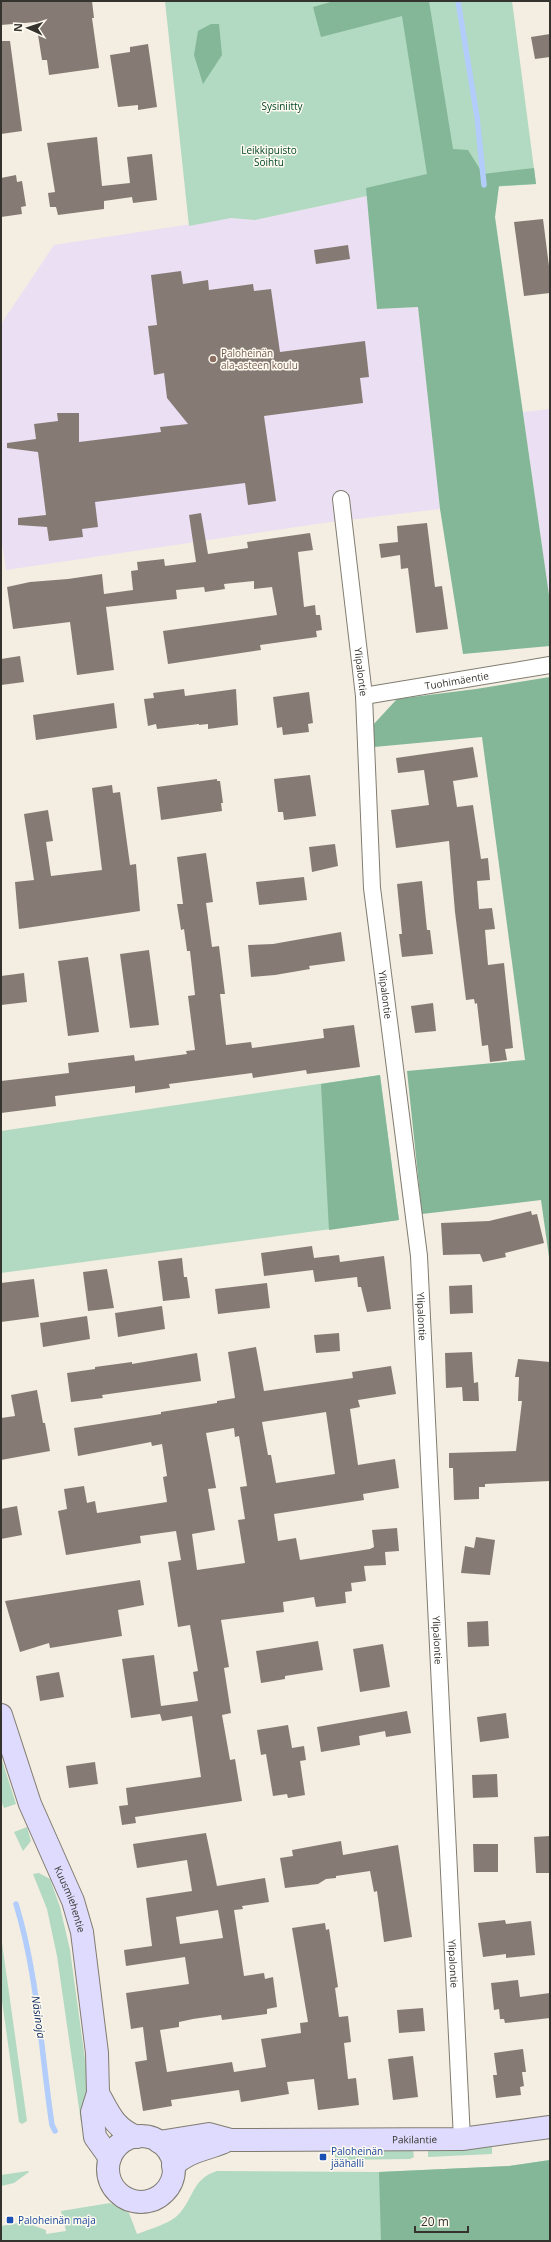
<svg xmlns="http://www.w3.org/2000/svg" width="551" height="2242" font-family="'Open Sans',sans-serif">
<rect width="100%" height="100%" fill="#f3eee1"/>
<path fill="#ebdff3" d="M367,196L377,309L418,307L440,509L323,523L6,570L1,536V324L54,245L231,218L255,220Z
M550,409V603L523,412Z"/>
<path fill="#b2d9c1" d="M165,1H512L536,184L367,196L255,220L231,218L189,226Z
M380,1075L399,1220L1,1273V1131Z
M1,1757L16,1804L4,1808L1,1801Z
M27,1827L31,1841L23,1851L14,1832Z
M39,1873L50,1879L60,1907L70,1950L87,2074V2121L81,2122L57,1956L47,1909L33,1874Z
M1,1936L27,2121L22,2124L19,2122L1,1994Z
M492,2147V2154L428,2157V2151Z
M413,2150L414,2157L410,2159L335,2160V2154L359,2151Z
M550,2160V2241H1V2226L23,2222L46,2230V2234L66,2231L61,2211L110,2203L129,2213L137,2234C150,2229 166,2225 177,2216C194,2200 191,2179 217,2171L379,2172L509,2166Z
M28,2171L29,2172L14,2183L1,2186V2175Z"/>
<path fill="#83b798" d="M334,1H429L453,149L468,150L483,174L534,168L536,184L499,186L495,217L550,602V646L463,654L440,509L418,307L377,309L366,188L427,174L402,16L321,37L313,7Z
M211,24H219L222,55L203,84L194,55L198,31Z
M550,677V1264L541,1200L422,1214L407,1071L525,1060L482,737L374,747L372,726L397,699L476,689Z
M380,1075L399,1220L329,1230L321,1084Z
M550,2160V2241H381L379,2172L509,2166Z"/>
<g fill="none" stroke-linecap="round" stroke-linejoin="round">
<path stroke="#b2cdfb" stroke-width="5.5" d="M458,1L477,117L484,185
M16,1904C38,1976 41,2052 52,2125L55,2131"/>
</g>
<path fill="#867b74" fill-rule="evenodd" d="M1,1H92L94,18H92L99,68L49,75L47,60H42L36,22L1,25Z
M550,34V57L535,59L531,37Z
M1,41H10L22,131L1,134Z
M148,44L157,107L138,110V105L118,107L110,55L130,52V47Z
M97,137L102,186L130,183L127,157L152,154L157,200L133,203L132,197L104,201V209L58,215L56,207H50L48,193L55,192L47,143Z
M16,175L17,182L22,181L26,206L21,207L22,214L1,217V178Z
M543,219L550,274V293L524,296L514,222Z
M348,245L350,259L316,264L314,250Z
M181,271L183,284L208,280L209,290L253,284L254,291L271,289L280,352L365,341L369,377L360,378L363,403L264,416L276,501L248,505L245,483L95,502L98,527L82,529L83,537L49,541L47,527L18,525V518L46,515L38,452L7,448V443L36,439L34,424L58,421L57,413H79V442L161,432L160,427L188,424L167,398L164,373L154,375L148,326L157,325L151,275Z
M201,513L208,554L248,548L247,542L310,533L313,550L298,552L304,607L315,605L316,615H320L322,630L316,631L317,637L260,645L261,650L168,664L163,631L277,615L272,587L254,589V581L224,584L225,589L205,592L204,587L176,590L177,599L106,607L114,670L77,675L70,622L13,629L7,587L30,582L68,579L102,574L104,594L133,590L131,571L138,570L137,562L164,559L165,566L196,562L189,515Z
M427,523L435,587L442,586L448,629L416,633L408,568L401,569L400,555L381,558L379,544L398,542L397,526Z
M20,656L24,682L1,685V659Z
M184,689L185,696L236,689L238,725L208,729V724L199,725V724L157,729L156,724L148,726L144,699L154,698L153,693Z
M309,692L313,723L308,724L309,732L283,735L282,727L277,728L273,697Z
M114,703L117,728L36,740L33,715Z
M473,747L478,777L453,781L457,807L473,805L481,859L488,858L490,880L477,881L479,909L492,908L495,929L485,930L488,965L504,963L513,1048L505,1049L507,1060L490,1062L488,1045L482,1046L477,1003L475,1004L474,999L466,1000L455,912L449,841L396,848L391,810L429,805L424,770L398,773L396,758Z
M310,775L316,816L284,820L283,812H278L274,779Z
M217,779V781H220L223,803H221L222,811L161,820L157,787Z
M112,785L113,793L120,792L130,865L136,864L140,911L19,929L15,882L34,880L24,814L48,810L53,841L46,842L51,876L102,870L92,788Z
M335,844L338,866L312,872L309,847Z
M206,853L213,902L206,903L212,947L219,946L225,994H220L226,1045L251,1042L252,1048L324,1038L323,1029L354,1025L360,1067L307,1074L306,1070L253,1078L252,1073L169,1084L170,1088L135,1093V1086L55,1096L56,1106L1,1113V1081L69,1073L68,1063L134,1055L135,1061L187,1054L186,1051L195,1050L188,996L195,995L190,951H187L184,929L181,930L177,904H183L177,857Z
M304,877L307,900L259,905L256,882Z
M422,881L427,930H430L433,954L402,957L399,934H402L397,884Z
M341,932L345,961L309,966L310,969L275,975L251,977L248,945L273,944Z
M149,950L159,1025L130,1028L120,954Z
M88,957L99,1032L68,1036L58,961Z
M24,973L27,1002L1,1005V976Z
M433,1003L436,1031L415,1033L411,1006Z
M531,1211L532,1215L537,1214L544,1243L505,1253L506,1257L483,1262L480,1254L443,1255L441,1223L489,1221Z
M312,1246L314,1258L339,1255L340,1262L384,1256L391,1309L367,1312L361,1287H358L357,1277L315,1282L313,1270L264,1276L261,1253Z
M182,1258L184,1277H187L190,1298L163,1301L158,1261Z
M107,1269L114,1308L88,1311L83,1272Z
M34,1279L39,1317L1,1322V1283Z
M267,1283L270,1308L218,1314L215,1289Z
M472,1285L473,1313L450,1314L449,1286Z
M162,1306L165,1329L118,1337L115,1313Z
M87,1316L90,1339L43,1347L40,1323Z
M339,1333L340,1351L316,1353L314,1335Z
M256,1347L264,1391L353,1378L352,1372L391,1366L396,1394L358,1400L360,1407L350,1409L358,1465L395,1459L399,1488L363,1494L364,1500L274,1514L278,1541L296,1538L300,1560L370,1549L374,1547L372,1530L397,1528L399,1551L385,1552L386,1565L364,1566L366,1581L351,1583L352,1591L345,1592L346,1603L316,1607L314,1597L283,1602L284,1612L221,1620L229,1667L224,1668L231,1713L222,1715L230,1760L235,1759L242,1801L135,1817L136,1823L122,1825L119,1806L128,1805L126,1788L201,1777L192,1716L162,1721L160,1714L131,1718L122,1659L154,1655L161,1706L198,1701L193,1672L198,1671L190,1625L178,1627L168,1562L181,1560L176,1531L140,1536L141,1543L66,1555L58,1511L67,1509L64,1489L84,1486L87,1503L95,1501L97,1513L167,1502L163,1477L167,1476L162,1444L152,1446L151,1442L78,1456L74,1428L161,1414V1412L217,1403V1401L235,1398L228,1352ZM326,1412L335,1474L276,1483L271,1455H268L262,1422ZM234,1428L235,1437L239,1436L247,1486L240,1487L245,1519L238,1520L245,1563L197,1570L192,1534L215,1530L208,1489L216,1488L206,1433Z
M472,1352L474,1383L478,1382L479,1401H463L462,1387L446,1388L445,1353Z
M197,1353L201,1381L102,1395L103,1398L71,1402L67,1373L95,1369V1367L132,1362V1364Z
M518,1359L550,1362V1481L485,1484V1487H479V1499L454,1500L453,1468H449V1453L516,1451L522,1401H518L519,1377H515Z
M37,1390L43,1423H45L50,1451L1,1460V1418L15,1416L11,1395Z
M17,1506L22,1535L1,1539V1509Z
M476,1537L495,1540L490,1575L461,1573L465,1546L474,1548Z
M140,1580L144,1605L118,1610L122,1636L50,1648L49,1643L20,1652L5,1601Z
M488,1621L489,1646L468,1647L467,1622Z
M318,1641L323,1670L285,1676V1679L261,1683L256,1651Z
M383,1644L390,1687L360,1692L353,1649Z
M59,1672L64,1697L40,1701L36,1676Z
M407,1711L411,1733L386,1737L385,1731L359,1736L360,1745L321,1752L317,1727Z
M506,1713L509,1738L480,1742L477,1717Z
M288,1725L292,1748L304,1746L306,1760L300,1761L305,1795L288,1798L287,1794L273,1796L266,1754L261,1755L257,1730Z
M95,1762L98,1784L69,1788L66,1766Z
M497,1774L498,1797L473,1798L472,1775Z
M206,1833L217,1886L265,1878L269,1902L242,1906L243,1909L234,1910L244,1976L264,1973L265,1979L273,1977L277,2007L267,2009V2014L222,2020L221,2015L193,2019L179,2022V2027L160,2030L167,2072L232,2062L234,2072L266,2067L261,2039L301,2033L300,2023L308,2022L292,1928L325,1923L326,1930L329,1929L338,1987L335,1988L339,2017L348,2016L351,2042L344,2043L348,2079L356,2078L359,2105L318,2110L314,2079L287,2082L289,2094L241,2102L239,2090L171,2100L172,2106L143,2111L135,2062L147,2060L143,2027L131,2029L126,1993L189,1984L185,1957L126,1966L124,1950L152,1946L146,1898L192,1891L187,1860L137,1868L133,1844ZM218,1910L223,1938L180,1944L176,1917Z
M550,1836V1873H536L534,1837Z
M341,1841L343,1855L398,1845L412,1937L384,1942L377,1891L374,1892L370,1871L336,1876V1878L326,1879L318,1884L285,1888L280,1858L293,1856L292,1850Z
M473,1844H498V1872H474Z
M505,1920L506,1924L531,1921L535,1955L506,1958V1954L483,1957L478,1923Z
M518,1980L520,1997L550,1993V2018L505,2023L504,2019H500L499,2009L494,2010L491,1983Z
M423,2008L425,2031L399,2033L397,2010Z
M523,2049L526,2072H522L524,2086L520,2087L521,2095L496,2098L493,2075H497L494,2053Z
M413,2056L418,2097L393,2100L388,2059Z"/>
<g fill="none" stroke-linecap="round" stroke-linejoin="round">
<defs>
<g id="street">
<path id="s1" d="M341,499L364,696L372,888L419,1256L462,2139"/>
<path id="s2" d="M364,696L550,665"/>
</g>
<g id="secondary">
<path id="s3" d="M1,1715L30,1804L73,1901L82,1932L97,2053L98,2093L92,2112L95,2137L110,2158"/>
<path d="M98,2093C109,2113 114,2128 137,2137"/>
<circle cx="141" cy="2169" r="33"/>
<path id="s4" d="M159,2142L209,2134L231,2140L462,2139L550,2127"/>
<path d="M173,2166C188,2151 205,2150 224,2142"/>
</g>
</defs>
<use href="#street" stroke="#807c70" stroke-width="18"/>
<use href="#secondary" stroke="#807c70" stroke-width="24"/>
<use href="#street" stroke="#fff" stroke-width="16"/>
<use href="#secondary" stroke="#dfdbfe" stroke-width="22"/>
</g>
<circle fill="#8d6e63" stroke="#fffbf1" stroke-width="1.5" cx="213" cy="359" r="4"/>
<g fill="#1a4fb4" stroke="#fffbf1" stroke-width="1.5">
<rect x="319" y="2153" width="8" height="8" rx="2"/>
<rect x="6" y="2216" width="8" height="8" rx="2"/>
</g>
<g text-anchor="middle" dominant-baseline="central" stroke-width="3" stroke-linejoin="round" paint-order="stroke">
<g font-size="10" fill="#004629" stroke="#fffbf1">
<text x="282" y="106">Sysiniitty</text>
<text x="269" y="150">Leikkipuisto<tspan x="269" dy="12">Soihtu</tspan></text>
</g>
<g font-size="10" fill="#785e54" stroke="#fffbf1" text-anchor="start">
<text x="221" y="353">Paloheinän<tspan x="221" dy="12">ala-asteen koulu</tspan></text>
</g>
<g font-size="10" fill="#35332e" stroke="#fffbf1">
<text stroke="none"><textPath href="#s1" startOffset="174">Ylipalontie</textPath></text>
<text stroke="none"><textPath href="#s2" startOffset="94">Tuohimäentie</textPath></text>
<text stroke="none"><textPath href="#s1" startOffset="498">Ylipalontie</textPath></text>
<text stroke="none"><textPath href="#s1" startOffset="822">Ylipalontie</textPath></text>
<text stroke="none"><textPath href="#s1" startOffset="1146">Ylipalontie</textPath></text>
<text stroke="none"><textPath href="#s3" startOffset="197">Kuusmiehentie</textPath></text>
<text stroke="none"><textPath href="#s1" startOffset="1470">Ylipalontie</textPath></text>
<text stroke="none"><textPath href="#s4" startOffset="257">Pakilantie</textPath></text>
</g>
<g font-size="10" fill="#164399" stroke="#fffbf1" text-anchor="start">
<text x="331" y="2151">Paloheinän<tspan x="331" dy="12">jäähalli</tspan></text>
<text x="18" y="2220">Paloheinän maja</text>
</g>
<g font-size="11" font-style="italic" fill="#0a275c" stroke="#fffbf1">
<text transform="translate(39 2017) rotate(82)">Näsinoja</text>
</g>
</g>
<rect width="551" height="2242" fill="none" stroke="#35332e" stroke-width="4"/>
<g transform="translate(28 28) rotate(273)" stroke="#fffbf1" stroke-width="3" paint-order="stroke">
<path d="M0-3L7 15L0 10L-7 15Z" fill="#35332e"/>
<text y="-6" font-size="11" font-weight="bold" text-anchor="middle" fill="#35332e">N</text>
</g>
<path d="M415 2226v6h53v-6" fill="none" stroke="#35332e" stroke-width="2"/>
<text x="421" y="2226" font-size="12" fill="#35332e" stroke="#fffbf1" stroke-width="3" paint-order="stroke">20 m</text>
</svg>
